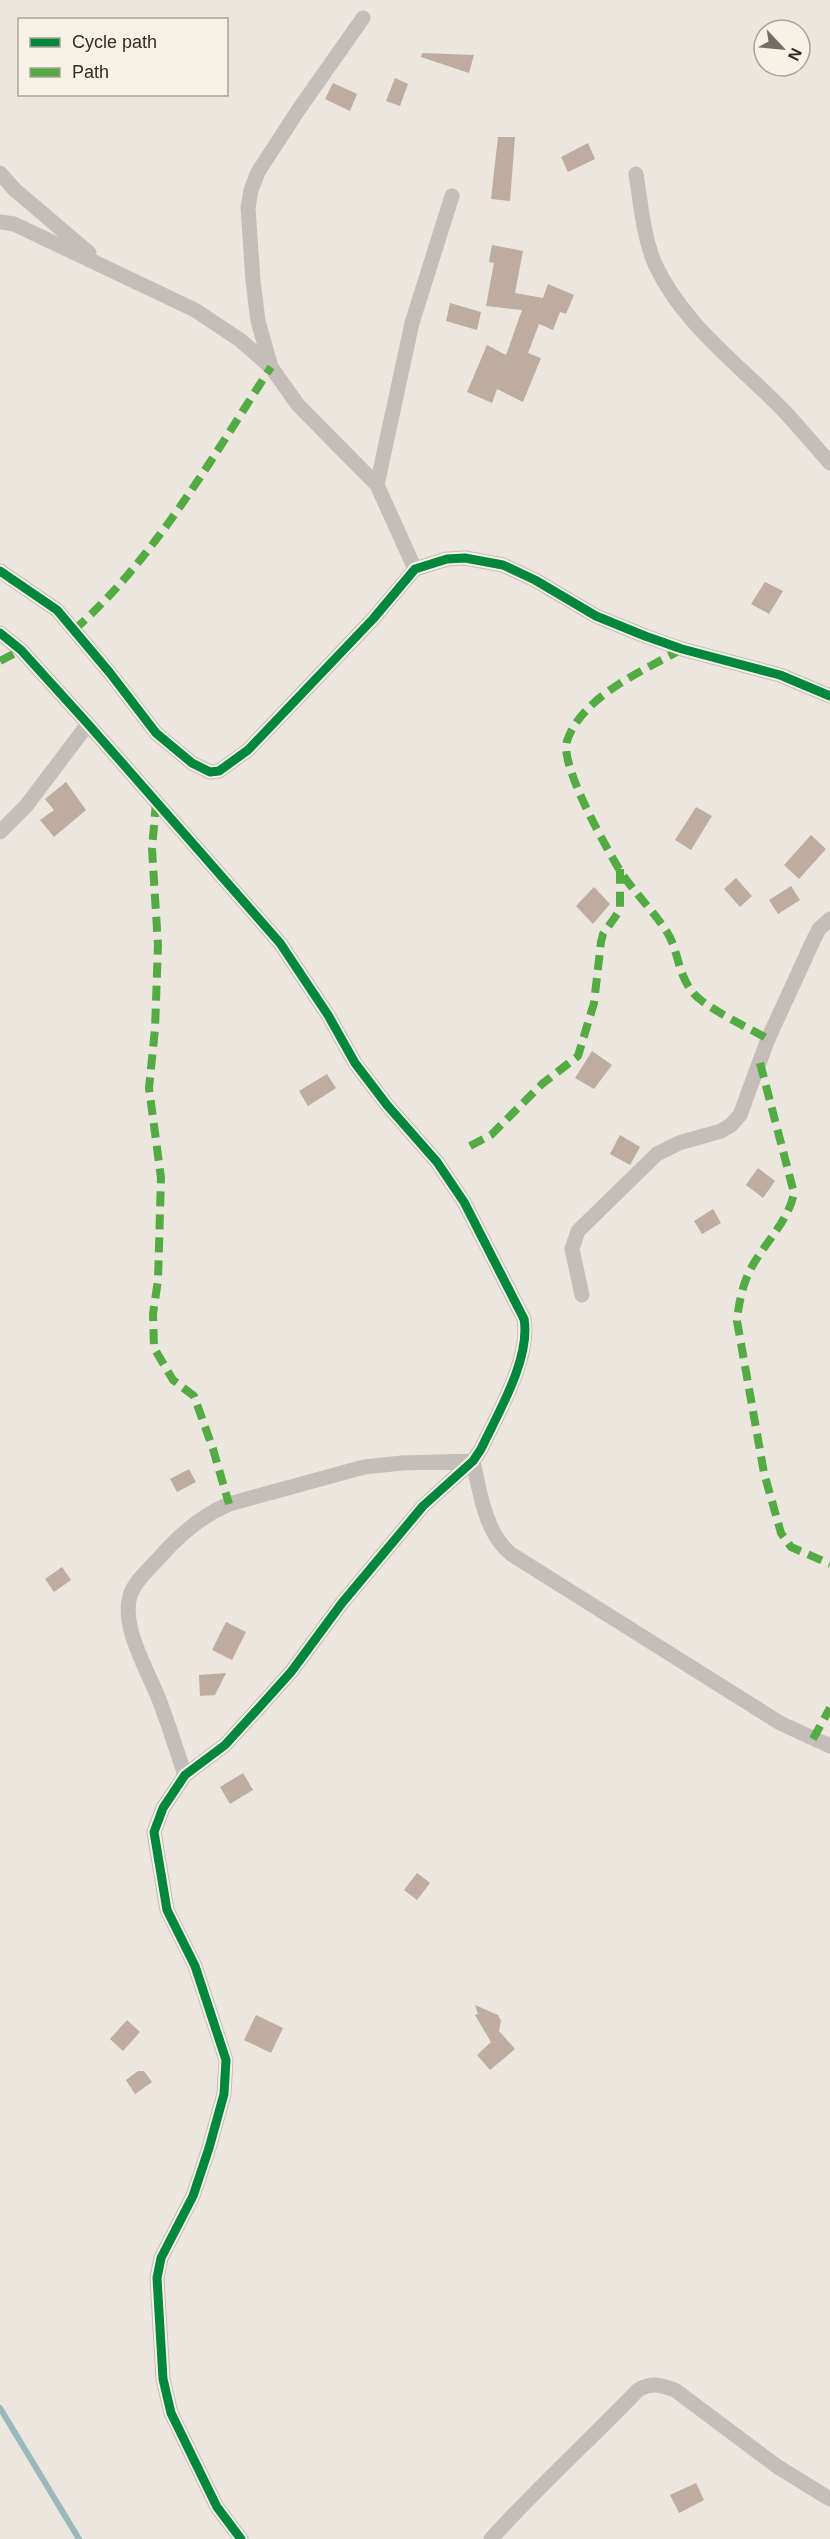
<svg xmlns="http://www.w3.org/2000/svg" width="830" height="2539" font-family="Helvetica,sans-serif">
<rect width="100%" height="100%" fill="#ebe6de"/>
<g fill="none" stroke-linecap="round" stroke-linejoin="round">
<path stroke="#9bb9bb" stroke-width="6" d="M0,2408L79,2539"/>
</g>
<path fill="#beaca0" d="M422,53L474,55L469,73L421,57Z
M395,78L408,84L400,106L386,101Z
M333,83L357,94L350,111L325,99Z
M498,137H515L510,201L491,199Z
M588,143L595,159L568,172L561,157Z
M492,245L523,251L515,293L543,298L548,284L574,295L566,314L560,312L553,330L539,324L528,353L541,358L523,402L497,389L492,403L467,392L487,345L506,355L522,310L486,306L494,263L489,262Z
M450,303L481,312L477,330L446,321Z
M765,582L783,591L769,614L751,604Z
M66,782L86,810L54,837L40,820L54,810L45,799Z
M696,807L712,816L691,850L675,840Z
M811,835L826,849L799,879L784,865Z
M736,878L752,896L740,907L724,889Z
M791,886L800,900L778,914L769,900Z
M594,887L610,904L593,924L576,906Z
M592,1051L612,1065L594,1089L575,1078Z
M327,1074L336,1088L308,1106L299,1091Z
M620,1135L640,1147L630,1165L610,1154Z
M758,1168L775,1181L763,1198L746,1185Z
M713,1209L721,1223L702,1234L694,1221Z
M189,1469L196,1482L177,1492L170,1479Z
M62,1567L71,1580L54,1592L45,1579Z
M226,1622L246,1632L232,1660L212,1650Z
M226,1673L215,1695L200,1696L199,1675Z
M243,1773L253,1790L230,1804L220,1787Z
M417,1873L430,1883L417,1900L404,1890Z
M475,2005L498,2015L501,2021L499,2031L515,2049L490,2070L477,2055L491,2042L475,2015L478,2014Z
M256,2015L283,2028L271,2053L244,2040Z
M127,2020L140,2032L123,2051L110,2039Z
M138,2071H144L152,2082L135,2094L126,2080Z
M696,2483L704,2500L679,2513L670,2495Z"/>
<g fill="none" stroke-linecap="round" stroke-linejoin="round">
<path stroke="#c4beb8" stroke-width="15" d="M0,173L14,189L89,253
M636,174C641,204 643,236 655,264C683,325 739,364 784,411C800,428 815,446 830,463
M0,222L14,224L195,310L240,340L271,367L298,405L377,485L415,569
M271,367L258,321L253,281L248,208L251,190L258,172L299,109L363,18
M377,485L412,323L452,196
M0,571L57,610L110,673L156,733L192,763L210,772L219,771L248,750L373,619L415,569L447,559L465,558L503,565L535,580L596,616L645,636L682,649L780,675L830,696
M0,633L21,650L88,724L280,943L328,1015L355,1063L387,1105L437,1162L464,1202L524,1319C531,1358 498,1413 481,1449L473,1461L423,1506L342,1603L291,1672L255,1712L225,1745L185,1775L163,1808L154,1832L167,1910L195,1966L226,2060L224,2094L209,2148L193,2196L161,2258L157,2278L163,2379L171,2413L217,2507L241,2539
M0,832L26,806L88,724
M582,1295L572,1249L578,1231L657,1154L679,1143L721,1131L731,1125L740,1115L768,1039L813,941L819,929L830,919
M185,1775C176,1749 168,1722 158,1697C147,1669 121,1627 130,1596C134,1582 150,1568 160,1557C180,1534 201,1516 229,1504L364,1467L402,1463L473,1461C480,1492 485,1533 511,1554L780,1723L830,1746
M491,2539C538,2487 590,2440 638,2390C652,2382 661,2385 675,2390L778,2467L830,2499"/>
<path stroke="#54ab44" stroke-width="8" stroke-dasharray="15 8" stroke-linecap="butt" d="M74,630C153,561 214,455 271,367
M682,649C643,671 582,696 567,741C559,765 608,851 622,874C636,894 654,912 667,932C679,951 677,974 694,994C708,1009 749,1028 768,1039
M0,661L21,650
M156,802L152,849L158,945L155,1029L149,1088L161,1178L158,1280L153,1314L154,1348L173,1380L194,1396L213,1449L229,1504
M760,1063L794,1193C789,1219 767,1241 754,1263C743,1281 739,1301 737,1321L764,1473L781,1533L791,1547L830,1564
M470,1146L491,1135L542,1084L578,1056L594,1003L601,942L603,934L620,910V869
M813,1739L830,1708"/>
<defs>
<path id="cycleway" d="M0,571L57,610L110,673L156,733L192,763L210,772L219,771L248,750L373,619L415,569L447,559L465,558L503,565L535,580L596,616L645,636L682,649L780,675L830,696
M0,633L21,650L88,724L280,943L328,1015L355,1063L387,1105L437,1162L464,1202L524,1319C531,1358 498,1413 481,1449L473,1461L423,1506L342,1603L291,1672L255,1712L225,1745L185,1775L163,1808L154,1832L167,1910L195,1966L226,2060L224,2094L209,2148L193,2196L161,2258L157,2278L163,2379L171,2413L217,2507L241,2539"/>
</defs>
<use href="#cycleway" stroke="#f8f1e5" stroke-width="13"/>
<use href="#cycleway" stroke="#00873e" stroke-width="9"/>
</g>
<rect x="18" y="18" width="210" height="78" fill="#f8f1e5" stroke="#aaa299" stroke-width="1.5"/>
<rect x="30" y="38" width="30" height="9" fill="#00873e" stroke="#aaa299" stroke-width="1.5"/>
<text x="72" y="48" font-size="18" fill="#342c26">Cycle path</text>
<rect x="30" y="68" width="30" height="9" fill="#54ab44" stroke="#aaa299" stroke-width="1.5"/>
<text x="72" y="78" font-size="18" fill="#342c26">Path</text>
<g transform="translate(782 48) rotate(116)"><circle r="28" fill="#f8f1e5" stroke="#aaa299" stroke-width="1.5"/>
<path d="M0-4.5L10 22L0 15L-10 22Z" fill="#746d66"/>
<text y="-9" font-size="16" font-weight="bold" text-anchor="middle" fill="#342c26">N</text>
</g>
</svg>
